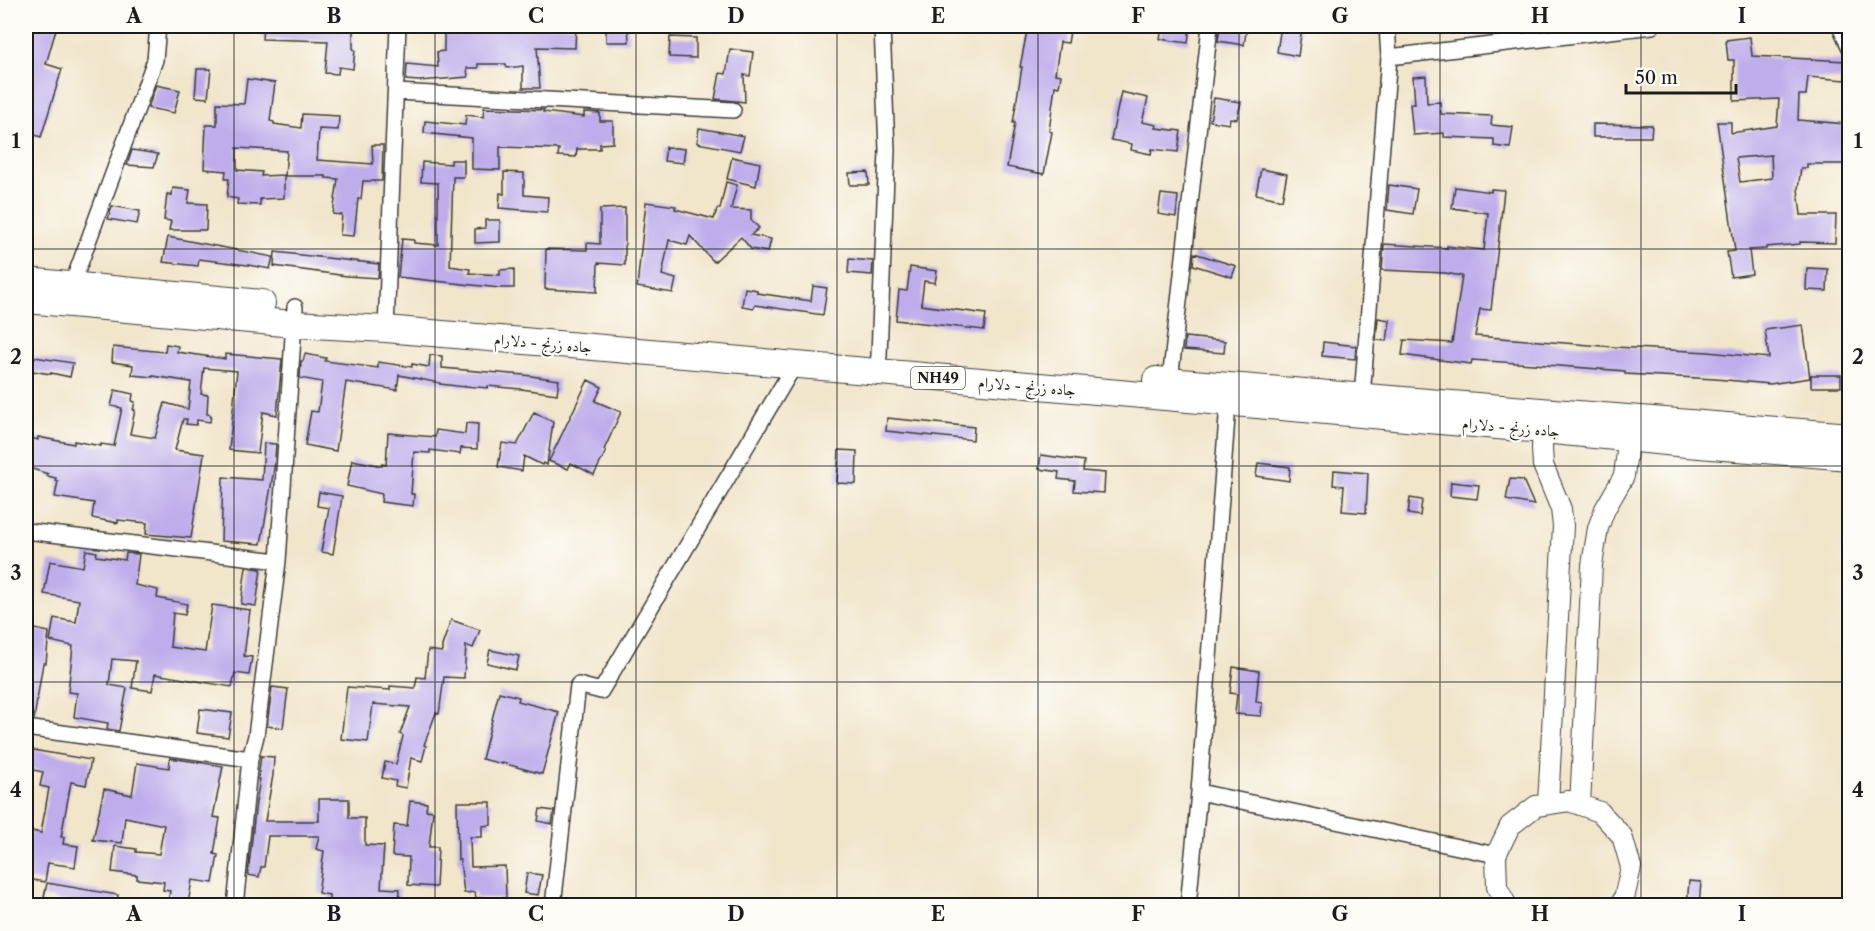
<svg xmlns="http://www.w3.org/2000/svg" width="1875" height="931" font-family="'Libre Caslon Text',Amiri,serif">
<rect width="100%" height="100%" fill="#fdfcf7"/>
<filter id="ink" filterUnits="userSpaceOnUse"><feTurbulence type="fractalNoise" baseFrequency=".0167" numOctaves="2"/><feDisplacementMap in="SourceGraphic" scale="12" xChannelSelector="R" yChannelSelector="G"/><feConvolveMatrix kernelMatrix="1 2 1 2 8 2 1 2 1" color-interpolation-filters="sRGB"/></filter>
<filter id="wash" filterUnits="userSpaceOnUse"><feTurbulence type="fractalNoise" baseFrequency=".008" numOctaves="4" result="noise"/><feDisplacementMap in="SourceGraphic" scale="24" xChannelSelector="R" yChannelSelector="G"/><feGaussianBlur stdDeviation="1.35" result="paint"/><feColorMatrix in="noise" values="0 0 0 0 0 0 0 0 0 0 0 0 0 0 0 0 0 1.4 0 .05"/><feComposite in="paint" operator="in"/></filter>
<g filter="url(#wash)">
<rect width="100%" height="100%" fill="#f1e5ca"/>
<g id="blocks">
<path fill="#beaceb" fill-rule="evenodd" d="M26,26H57L46,64L62,69L41,137L26,132Z
M263,26H353V49L355,50L353,69L339,67L338,74L325,73L328,41L262,39Z
M444,26H576L575,48L537,47L540,88H523V66L507,68L506,64H478V68H467L468,77L419,81L406,80L407,64L438,67L437,52L444,51Z
M606,26H628L629,42H606Z
M1028,26H1071L1068,43L1060,42L1055,74L1061,75L1059,87L1055,86L1049,131L1052,132L1044,174L1007,167L1015,123H1013L1022,67H1020Z
M1162,26H1190L1188,43L1160,39Z
M1220,26H1247L1244,45L1218,41Z
M1281,26L1302,27L1298,56L1277,52Z
M670,37L696,38V58L669,57Z
M1750,37L1752,56L1846,61L1845,80L1808,77L1806,95H1799L1798,120L1847,124V164H1807V168H1801L1798,189L1801,215H1836L1835,243L1800,242V244L1766,247V249L1749,250L1752,274L1731,277L1727,252L1735,251L1717,122H1731V133L1777,126L1779,99L1734,101V60H1728L1726,40ZM1771,155L1772,178L1740,182L1736,158Z
M730,49L753,52L750,76L744,75L745,102L715,99L720,73L726,74Z
M197,69H211L208,98L195,97Z
M1426,76L1427,103L1440,102L1441,114L1492,116L1491,125L1513,127L1510,148L1494,146V139L1444,137V133L1413,135L1410,104H1415L1413,77Z
M247,79L275,83L270,121L274,122V124L301,128L302,114L339,116L338,130L319,129L317,160L373,164L372,145H383L382,181H363L361,199H358L354,236L340,235L342,215L333,214L338,179L326,178V176H285L287,151L237,148V170L262,172L261,176L284,175V198L260,199V205L237,204L238,199L227,197L229,179H225L226,171L204,169L206,125H217V103L244,104Z
M156,85L180,90L174,113L148,108Z
M1121,92L1148,98L1142,122L1157,125L1156,128L1181,131L1178,152L1152,149L1151,154L1131,150L1132,144L1111,140Z
M1214,98L1241,102L1237,119L1230,118L1229,124L1210,121Z
M484,108L544,110L543,112L584,117V112L600,113V121H613V143L600,144V149H577L576,157L558,156L559,149L500,147V170L472,169V138L424,133L425,121L465,125L466,115L483,117Z
M1593,124L1652,125L1651,137H1593Z
M699,128L744,136L740,151L697,143Z
M666,147L685,149L683,163L664,161Z
M132,150L158,154L154,167L127,165Z
M732,157L760,163L756,186L727,179Z
M451,160H464V177H453L450,266L470,269L469,273L500,275V270L514,269V288H500L398,277L402,239L414,240V243L438,245V183L421,182L422,162L451,164Z
M1261,169L1287,174L1282,200L1256,194Z
M504,172L524,173V195L548,197L547,212L499,208L500,193L504,194Z
M868,172L869,185H850L849,173Z
M726,182L737,185L731,209L751,210V220L759,228L751,235L771,239L768,252L751,249L741,237L714,262L690,236L687,245L669,240L662,275L676,279L673,293L637,287L646,202L676,206L675,209L714,219L717,209H720Z
M1389,185L1417,189L1413,214L1387,210Z
M1455,187L1491,192V189L1504,190L1491,310L1480,309L1475,336L1615,347L1708,352L1769,358L1765,330L1803,325L1810,378L1770,384L1715,379L1625,374V371L1533,364L1472,360L1471,364L1402,355L1404,340L1452,343L1462,276L1445,273L1382,270L1384,244L1447,248V246L1484,250L1488,213L1452,208Z
M173,188L190,190L188,203L207,204L206,230H169L171,221L164,220L167,194L172,195Z
M1161,194L1178,196L1176,217L1158,214Z
M112,206L140,211L137,224L108,219Z
M625,208V265L598,263L597,292L545,289L546,249L587,250V243L600,244V209Z
M485,220H500V242L475,243V229L485,228Z
M168,237L273,257L270,269L248,265L199,259L198,266L163,262Z
M275,252L379,264L378,278L347,276L274,266Z
M1194,253L1236,266L1232,277L1193,265Z
M849,259L873,261L872,275L848,273Z
M910,267L937,271L935,283L924,281L921,305L986,314L984,330L896,320L899,290L907,291Z
M1807,268L1828,269L1827,291L1806,290Z
M813,286L827,288L823,315L755,305L754,308L742,306L745,288L757,290V293L811,301Z
M1378,318L1390,320L1387,341L1376,340Z
M1185,337L1225,341L1224,353L1184,350Z
M1323,342L1356,346L1355,359L1322,356Z
M166,344L178,346L177,352L225,359V354L282,359L277,415L263,412L258,453L229,450L237,371L204,368L201,394L208,395L207,414L211,415L210,422L197,420L196,425L186,424L187,419H183L175,450L204,454L191,538L146,534L147,523L118,520V523L92,518L94,503L55,497L58,481H55L56,478L47,476L48,474L26,467V436L38,440V437L74,444V441L101,446V444L114,446L122,408L111,406L115,390L133,394L132,401L135,402L133,410H135L130,434L155,438L165,403L188,409L191,382L153,376V377L132,375L133,365L112,362L113,347L165,352Z
M305,354L326,358L325,361L378,368V362L412,367V364L429,367L430,355L442,356V368L524,375L559,380L557,394L521,389L488,386V388L465,386V387L440,384V383L399,375L397,390L346,382L336,451L305,445L311,411L318,412L322,382L300,378L301,361H303Z
M28,356L73,363L70,377L51,373V374L27,370Z
M1811,375H1841V387H1811Z
M588,380L602,387L595,401L621,412L604,450L606,451L594,475L571,463L568,469L549,461Z
M534,412L553,422L547,465L543,463L542,465L524,456L522,471L498,467L502,443L517,445Z
M887,418L974,427L973,440L886,431Z
M466,423L478,424L477,449L461,448L460,454L430,450V453L414,452L411,494H414L413,506L381,502L382,494L347,486L352,460L382,466V464L386,465L388,433L435,437L436,430L465,434Z
M264,443L276,444L274,469L261,544L221,541L223,477L262,480Z
M839,450L857,451L856,484L837,483Z
M1041,455L1084,461L1083,471L1105,473L1104,493L1074,491L1075,481L1058,479L1059,472L1039,469Z
M1258,463L1290,467L1289,481L1256,476Z
M1334,470L1368,473L1366,513L1342,511L1344,486L1333,485Z
M1510,479L1523,480L1534,505L1506,500Z
M1451,482L1479,485L1477,499L1450,496Z
M319,492L342,496L333,554L321,552L329,508L317,506Z
M1410,498L1422,500L1420,516L1408,514Z
M86,550L97,552L96,556L125,560L126,553L139,554L135,585L158,590L157,598L187,604L185,615L173,613L170,647L205,652L212,605L250,610L244,656L252,657L249,675L235,673L232,687L155,674L152,691L132,688L136,661L112,659L109,685L127,688L119,731L107,729L108,723L74,717L77,693L68,692L73,646L50,641L54,618L76,622L79,600L44,594L50,561L83,567Z
M246,567L261,569L256,606L241,604Z
M451,620L480,630L473,648L466,645L464,678L444,677L439,714L436,713L424,745L426,746L422,761L411,758L406,788L395,786L396,781L382,778L385,762L396,764L403,736L400,734L410,707L373,704L368,742L341,739L347,687L390,690V686L415,688L417,677L425,678L428,650L442,652V646Z
M26,627L49,632L46,663H43L34,719L26,718Z
M490,650L519,656L516,670L487,663Z
M1233,667L1259,671L1256,702L1262,703L1261,716L1235,714L1237,694L1230,693Z
M272,687L288,689L283,728L267,726Z
M499,692L519,697L518,701L559,712L542,774L503,763L502,764L482,759Z
M200,709L232,713L228,737L197,733Z
M33,750L91,760L86,785L71,782L61,837H64L63,844L78,846L75,867L48,863L45,882L26,879V844L29,845L31,831L41,833L49,788L40,786L43,772L29,769Z
M261,756L274,757L273,775L265,821H319V799H349V818H365V845L384,846L381,888L400,889L399,901L375,899V906H329V895L318,893L324,851L316,849L319,836H268L264,867H261L259,877L248,875L256,802L260,779H258Z
M170,758L223,766L213,817L220,818L214,854L218,855L213,883L192,880L188,904L168,902L170,891L163,890L164,882L137,879V875L112,872L115,846L136,849V852L159,854L164,825L125,817L122,843L93,840L104,789L132,795L137,763L169,768Z
M410,801L427,803L426,810L433,811L429,847H438L436,887L408,885L409,857L392,856L394,825L407,826Z
M457,802H491V825L482,826V837H470L471,867L505,866L506,898H476L475,892L464,893L460,860H458Z
M540,809L554,811L552,824L538,821Z
M527,873L542,875L538,895L524,893Z
M1689,881L1701,882L1699,906H1687Z
M47,883L118,895L117,906H85L44,897Z"/>
</g>
</g>
<g filter="url(#ink)">
<use href="#blocks" fill-opacity="0" stroke="#3c3a36" stroke-width="1.5"/>
<g fill="none" stroke-linecap="round" stroke-linejoin="round">
<defs>
<path id="minor" d="M1840,26L1850,48
M1389,57L1652,26
M396,92L733,110
M71,292L72,285L155,60L158,26
M386,329L398,26
M877,373L879,355L887,150L882,26
M1170,381L1210,26
M1362,397L1389,57L1387,26
M26,531L278,561
M26,728L250,759
M1199,792L1496,855
M235,906L250,759L256,736L278,561L295,307
M553,906L578,685L601,691L794,366
M1188,906L1199,792L1228,404"/>
<path id="tertiary" d="M1544,416L1542,448L1543,465L1561,509L1563,526L1548,804
M1580,805L1592,565L1598,528L1605,509L1624,476L1630,426
M1507,906L1497,887L1496,855L1510,826L1536,806L1569,801L1600,812L1622,836L1631,867L1624,899L1619,906"/>
<path id="trunk" d="M26,281L262,303
M26,300L294,324L386,329L1543,430L1687,444L1850,457
M1156,380L1850,436"/>
</defs>
<use href="#minor" stroke="#3c3a36" stroke-width="18"/>
<use href="#tertiary" stroke="#3c3a36" stroke-width="22"/>
<use href="#trunk" stroke="#3c3a36" stroke-width="28"/>
<use href="#minor" stroke="#fff" stroke-width="15"/>
<use href="#tertiary" stroke="#fff" stroke-width="20"/>
<use href="#trunk" stroke="#fff" stroke-width="26"/>
</g>
</g>
<path fill="none" stroke="#1c1c1c" stroke-width="1.5" stroke-opacity="0.55" d="M234,26V906M435,26V906M636,26V906M837,26V906M1038,26V906M1239,26V906M1440,26V906M1641,26V906M26,249H1850M26,466H1850M26,682H1850"/>
<g text-anchor="middle" dominant-baseline="central" stroke-width="4.5" stroke-linejoin="round" paint-order="stroke">
<rect fill="#fdfcf7" stroke="#605f5e" stroke-width="1.5" x="911" y="367" width="54" height="22" rx="4.5"/>
<g font-size="14" font-weight="bold" fill="#1c1c1c">
<text x="938" y="378">NH49</text>
</g>
<g font-size="15" fill="#1c1c1c" stroke="#fdfcf7">
<text transform="translate(543 343) rotate(5)">جاده زرنج - دلارام</text>
<text transform="translate(1027 386) rotate(5)">جاده زرنج - دلارام</text>
<text transform="translate(1511 427) rotate(5)">جاده زرنج - دلارام</text>
</g>
</g>
<rect width="1875" height="931" fill="none" stroke="#fdfcf7" stroke-width="66"/>
<path d="M1626 84v9h110v-9" fill="none" stroke="#1c1c1c" stroke-width="3"/>
<text x="1635" y="84" font-size="18" fill="#1c1c1c" stroke="#fdfcf7" stroke-width="4.5" paint-order="stroke">50 m</text>
<rect x="33" y="33" width="1809" height="865" fill="none" stroke="#1c1c1c" stroke-width="2"/>
<g font-size="20" text-anchor="middle" font-weight="bold" fill="#1c1c1c">
<text x="134" y="23">A</text>
<text x="334" y="23">B</text>
<text x="536" y="23">C</text>
<text x="736" y="23">D</text>
<text x="938" y="23">E</text>
<text x="1138" y="23">F</text>
<text x="1340" y="23">G</text>
<text x="1540" y="23">H</text>
<text x="1742" y="23">I</text>
<text x="16" y="148">1</text>
<text x="1858" y="148">1</text>
<text x="16" y="364">2</text>
<text x="1858" y="364">2</text>
<text x="16" y="580">3</text>
<text x="1858" y="580">3</text>
<text x="16" y="797">4</text>
<text x="1858" y="797">4</text>
<text x="134" y="921">A</text>
<text x="334" y="921">B</text>
<text x="536" y="921">C</text>
<text x="736" y="921">D</text>
<text x="938" y="921">E</text>
<text x="1138" y="921">F</text>
<text x="1340" y="921">G</text>
<text x="1540" y="921">H</text>
<text x="1742" y="921">I</text>
</g>
</svg>
